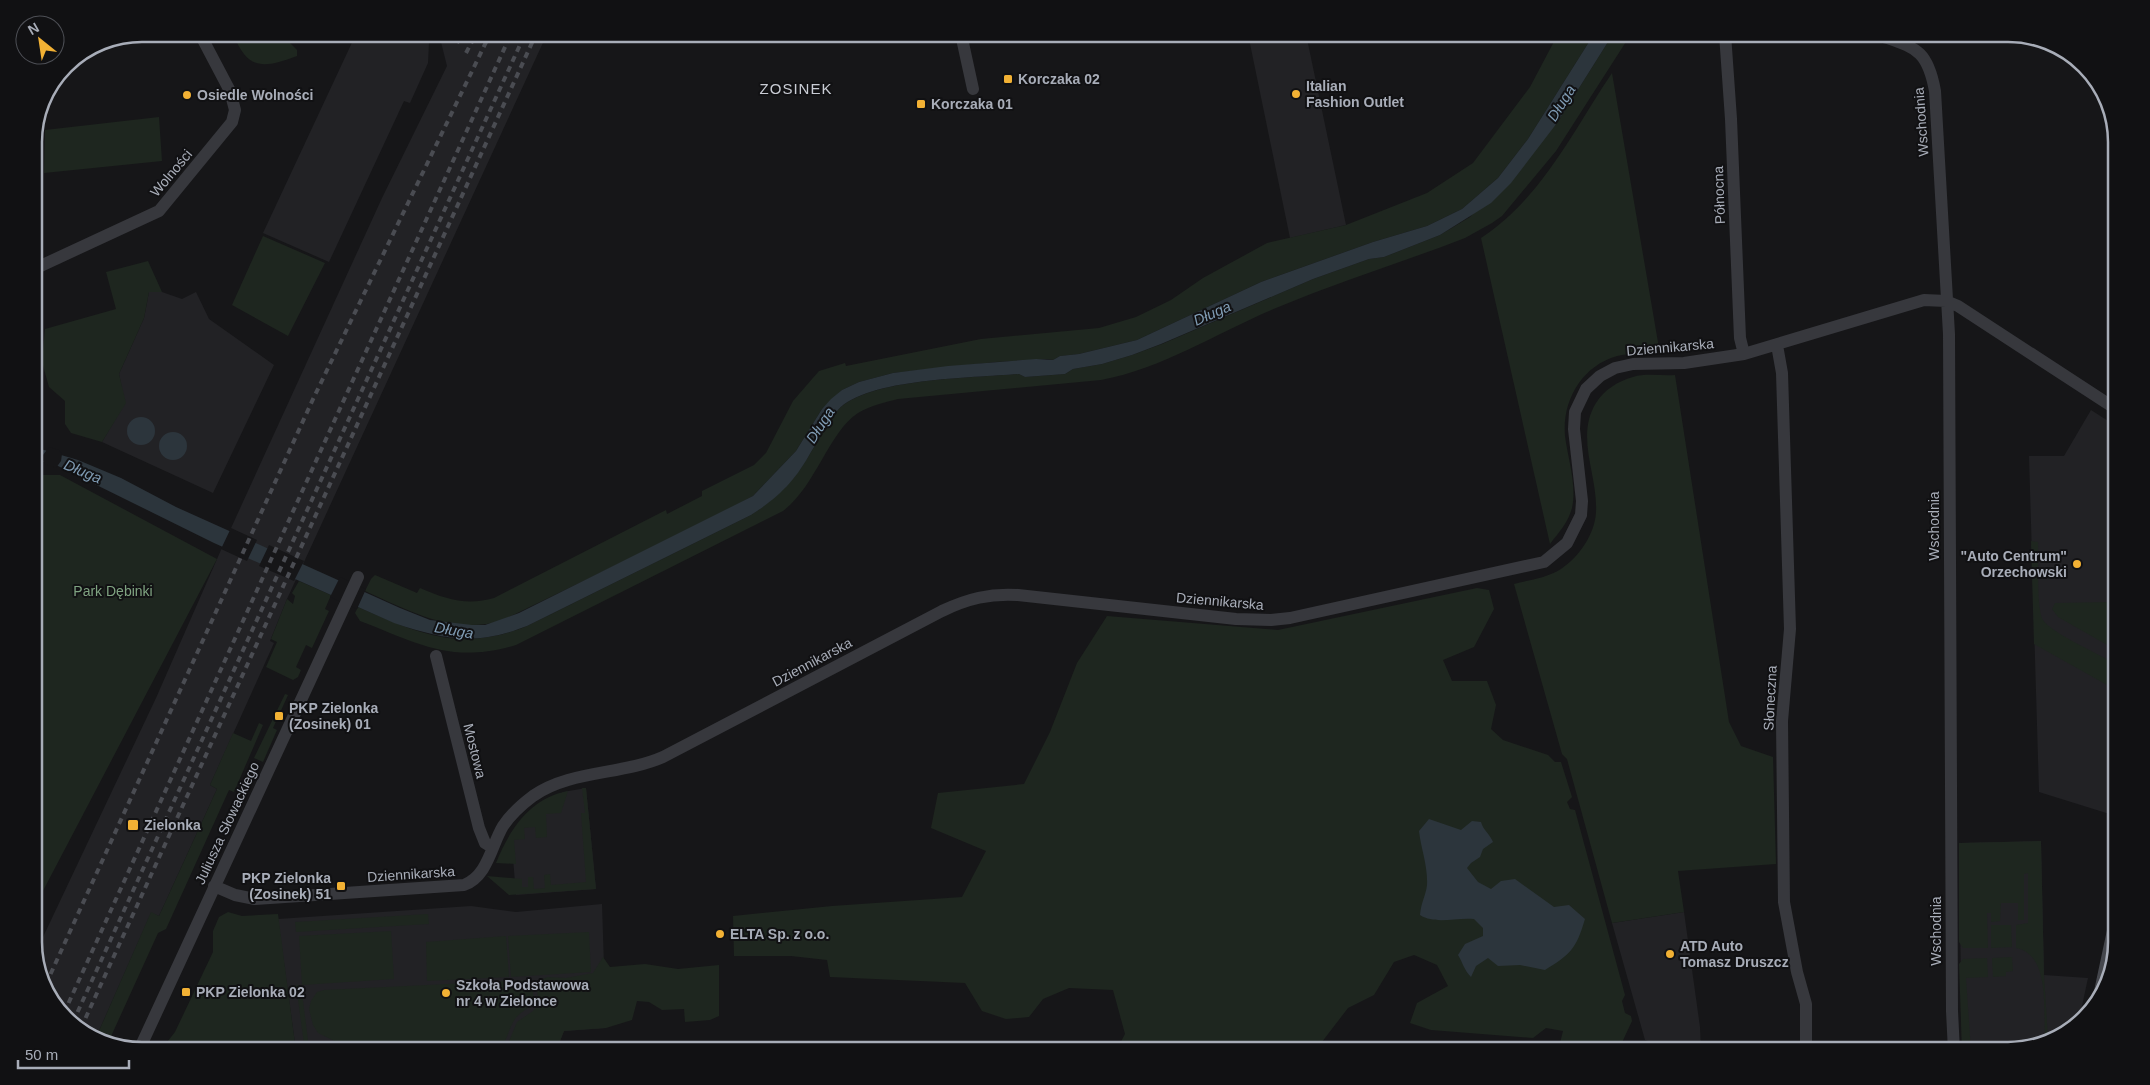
<svg xmlns="http://www.w3.org/2000/svg" width="2150" height="1085" font-family="Helvetica,sans-serif">
<rect width="100%" height="100%" fill="#161618"/>
<path fill="#222225" d="M356,34H433L429,43L428,63L410,103L404,101L329,262L263,233Z
M445,34H547L287,599L270,641L274,643L210,785L217,789L159,916L151,913L95,1040L52,1003L35,954L156,698L221,550L382,198L447,66L441,42Z
M1248,34H1306L1346,225L1290,238Z
M149,292H162L182,299L196,292L209,319L274,365L213,493L102,442L125,403L119,374L144,318Z
M2091,410L2116,426V816L2039,792L2029,456H2064Z
M586,788L596,889L516,895L511,833L563,792Z
M2041,841L2044,975L2088,978L2079,1020L2068,1033L2008,1051H1962L1959,843Z
M602,904L606,1028L564,1031L556,1051H296L278,919L471,906L516,912Z
M1684,912L1700,1027L1701,1051H1679L1645,1040L1612,923Z"/>
<path fill="#1e261f" d="M233,34H281L297,50V56C262,69 248,70 233,34Z
M1558,34H1594L1528,139L1498,178L1462,209L1427,226L1373,242L1261,282L1137,340L1079,354L1060,356L1053,360L1047,359L996,362L893,373L859,382L842,390L822,409L796,451L753,496L703,523L503,620C453,636 410,611 365,591L371,579L375,575L417,593L420,588C445,599 467,606 494,598L666,510L667,514L702,496V491L754,465L766,453L793,401L819,371L845,363L846,366L981,339L1099,328L1136,317L1171,300L1203,278L1267,243L1346,225L1427,193L1473,163L1530,87Z
M1613,34H1631L1556,151L1502,216L1492,223L1465,238C1403,262 1338,282 1276,308C1218,332 1164,368 1101,380L898,399C885,402 870,406 858,413C828,433 816,486 783,511L516,645C450,664 420,644 360,621L355,613L358,607C420,634 460,653 527,626L751,515C777,498 796,479 811,452C820,438 826,422 838,410C868,378 975,378 1019,374L1025,377L1065,374L1073,369L1102,364L1132,355L1162,344L1313,279L1369,259L1384,257L1440,235L1470,217L1557,123Z
M1612,73L1660,354C1645,354 1631,353 1617,356C1582,366 1562,400 1565,436C1568,459 1577,485 1572,508C1568,523 1559,532 1550,544L1481,238C1541,199 1573,131 1612,73Z
M159,117L162,161L44,173L45,130Z
M263,236L325,263L288,336L232,305Z
M148,261L162,292H149L144,318L119,374L126,403L102,442L71,433L65,424V401L49,387L42,362L45,329L116,309L106,272Z
M1675,375L1729,722L1741,746L1773,757L1776,864L1678,871L1684,912L1612,923L1567,759L1562,754L1514,584C1529,580 1547,578 1561,569C1579,557 1595,534 1596,512C1598,475 1575,437 1596,403C1604,390 1618,381 1633,377C1645,373 1662,376 1675,375Z
M34,475H60L217,559L34,908Z
M2031,541L2038,542C2039,558 2036,608 2043,620C2051,633 2101,655 2116,664V690L2034,644Z
M299,581L331,595L325,609L329,611L312,648L306,645L296,667L301,670L298,677L293,680L266,667L277,642L271,639L287,599L293,604L295,596L292,593Z
M1477,588L1489,590L1494,609L1474,647L1443,660L1452,681H1487L1496,705L1491,729L1503,740L1548,755L1555,762H1561L1572,797L1567,802L1570,809L1575,810L1625,995L1622,1001L1625,1013L1631,1016L1632,1021L1618,1051H1558L1563,1031L1546,1028L1533,1038L1431,1030L1410,1023L1417,1003L1448,986L1437,965L1414,955L1394,962L1374,995L1348,1008L1315,1051H1116L1125,1034L1113,990L1069,988L1043,999L1029,1017L1006,1019L982,1011L965,983L830,977L827,960L791,956H734L733,916L832,906L962,897L986,851L931,828L938,793L1024,784L1050,732L1077,663L1107,616L1278,630Z
M2111,602L2116,609V650L2058,617L2052,609L2055,603Z
M285,694L288,695L273,728L277,730L263,762L254,758Z
M259,723L263,725L234,792L229,790L166,929L158,933L108,1043L95,1040L151,912L159,916L217,789L210,785L233,733L251,741Z
M582,788H586L596,889L509,895L487,876L522,879V887H528V877H533L534,889L545,888L544,875L550,874L551,885L586,882L581,813H585Z
M568,791L561,813L546,814L547,837L536,838L535,827L524,828L525,839L514,840L516,864L496,863C509,830 530,798 568,791Z
M2041,841L2044,975L2048,1039L2045,1040C2043,1013 2051,954 2016,948V925L2028,923V873L2024,874V920H2018V903H2001L2000,921L1991,922V913H1987L1988,948H1963L1959,942V843Z
M228,912L242,916L278,914L296,1051H160L175,1032L213,952V931L219,917Z
M428,914L429,924L296,932L295,922Z
M2011,925L2012,947L1991,948V925Z
M391,931L394,979L302,985L299,936Z
M589,932L591,972L511,977L508,936Z
M506,936L509,977L427,981L426,942Z
M603,957L610,967L645,964L678,969L719,965V1016L710,1020L685,1022L684,1009L662,1010L649,1002L637,1001L632,1020L606,1028L564,1031L556,1051H505L517,1022L533,1011L538,1004L537,981L548,977L566,978L593,973Z
M2012,957L2013,971L2006,972V976L1993,977L1992,958Z
M1987,958L1988,977L1966,978L1971,1051H1962L1959,964L1963,959Z
M532,980L534,1003C528,1009 520,1012 515,1019C508,1029 507,1043 498,1051H479L462,1045H453L442,1051H355L318,1033L313,1025L309,1009L311,1001L317,992L324,990Z
M296,985H301L308,1040V1051H305Z"/>
<path fill="#2c353c" d="M1594,34H1613L1557,123L1511,183L1491,203L1440,235L1384,257L1369,259L1313,279L1161,344L1132,355L1102,364L1073,369L1065,374L1025,377L1019,374C974,378 867,378 838,410C826,422 820,438 811,452C795,481 779,497 751,515L527,626C476,646 445,640 394,623L214,543L54,464L34,460V447L78,460L121,478L176,507L400,608L430,620L472,625H485L519,613L753,496L796,451L822,409L831,399L842,390L859,382L893,373L948,366L1036,359L1053,360L1060,356L1079,354L1137,340L1261,282L1373,242L1427,226L1462,209L1498,178L1528,139Z
M127 431a14 14 0 1 1 28 0a14 14 0 1 1-28 0Z
M159 446a14 14 0 1 1 28 0a14 14 0 1 1-28 0Z
M1429,819L1461,830L1472,821L1481,822C1483,830 1490,834 1493,842L1483,849L1480,857L1471,863L1467,868L1478,882L1491,889L1501,881L1515,879L1554,907L1569,905L1585,919C1576,949 1571,954 1545,970L1520,965L1498,966L1488,958L1476,966L1471,977C1464,970 1463,963 1458,955L1465,944L1483,936V928L1474,919C1456,917 1436,925 1420,915C1421,902 1426,895 1427,885C1428,866 1421,849 1419,831Z"/>
<path fill="#161618" d="M49,447L59,450L62,454L61,461L56,468L45,464L43,461V455Z
M231,528L257,540L247,561L221,549Z
M269,545L304,561L294,581L259,566Z
M340,577L366,589L357,609L330,597Z"/>
<g fill="none" stroke-linecap="round" stroke-linejoin="round">
<path stroke="#37383d" stroke-width="12" d="M961,34L973,89
M1725,34L1731,119L1740,338L1744,354
M1876,34C1914,48 1927,47 1935,91L1949,334L1952,1011L1954,1051
M34,159L35,132
M34,269L159,211L232,122L235,110L230,91L200,34
M1777,345L1782,373L1790,629L1782,721L1784,902L1797,972L1806,1004V1051
M436,656L479,828L485,843L493,848
M214,886L235,895L255,899L464,885C488,876 491,846 503,826C511,814 521,805 533,796C570,770 622,775 663,757L942,611C967,599 990,593 1018,595L1236,619L1271,620L1290,618L1544,562L1567,543L1581,515L1582,501L1574,429L1575,412L1586,389L1600,376L1615,368L1633,364L1684,363L1744,354L1924,300L1946,301L1958,306L2116,409
M139,1050L358,577
M1634,1051L1640,1049L1656,1051"/>
<path stroke="#45474d" stroke-width="18" d="M2103,992L2116,931"/>
<path stroke="#4a4c52" stroke-width="4" stroke-dasharray="6 5" stroke-linecap="butt" d="M457,43L462,34
M466,53L476,34
M46,984L314,397L490,34
M64,1013L511,34
M73,1022L525,34
M81,1028L536,34"/>
</g>
<g fill="#f2b134" stroke="#111113" stroke-width="2">
<rect x="1003" y="74" width="10" height="10" rx="2.5"/>
<circle cx="1296" cy="94" r="5"/>
<circle cx="187" cy="95" r="5"/>
<rect x="916" y="99" width="10" height="10" rx="2.5"/>
<circle cx="2077" cy="564" r="5"/>
<rect x="274" y="711" width="10" height="10" rx="2.5"/>
<rect x="127" y="819" width="12" height="12" rx="2.5"/>
<rect x="336" y="881" width="10" height="10" rx="2.5"/>
<circle cx="720" cy="934" r="5"/>
<circle cx="1670" cy="954" r="5"/>
<rect x="181" y="987" width="10" height="10" rx="2.5"/>
<circle cx="446" cy="993" r="5"/>
</g>
<g text-anchor="middle" dominant-baseline="central" stroke-width="4" stroke-linejoin="round" paint-order="stroke">
<g font-size="14" font-weight="bold" fill="#a8adb8" stroke="#111113" text-anchor="start">
<text x="1018" y="79">Korczaka 02</text>
<text x="1306" y="86">Italian<tspan x="1306" dy="16">Fashion Outlet</tspan></text>
<text x="197" y="95">Osiedle Wolności</text>
<text x="931" y="104">Korczaka 01</text>
<text x="2067" y="556" text-anchor="end">"Auto Centrum"<tspan x="2067" dy="16">Orzechowski</tspan></text>
<text x="289" y="708">PKP Zielonka<tspan x="289" dy="16">(Zosinek) 01</tspan></text>
<text x="144" y="825">Zielonka</text>
<text x="331" y="878" text-anchor="end">PKP Zielonka<tspan x="331" dy="16">(Zosinek) 51</tspan></text>
<text x="730" y="934">ELTA Sp. z o.o.</text>
<text x="1680" y="946">ATD Auto<tspan x="1680" dy="16">Tomasz Druszcz</tspan></text>
<text x="456" y="985">Szkoła Podstawowa<tspan x="456" dy="16">nr 4 w Zielonce</tspan></text>
<text x="196" y="992">PKP Zielonka 02</text>
</g>
<g font-size="14" fill="#a8adb8" stroke="#111113">
<text transform="translate(1921 122) rotate(-94)">Wschodnia</text>
<text transform="translate(171 173) rotate(-50)">Wolności</text>
<text transform="translate(1719 195) rotate(-92)">Północna</text>
<text transform="translate(1670 347) rotate(-5)">Dziennikarska</text>
<text transform="translate(1934 526) rotate(-90)">Wschodnia</text>
<text transform="translate(1220 601) rotate(5)">Dziennikarska</text>
<text transform="translate(812 662) rotate(-28)">Dziennikarska</text>
<text transform="translate(1770 698) rotate(-87)">Słoneczna</text>
<text transform="translate(475 751) rotate(76)">Mostowa</text>
<text transform="translate(227 823) rotate(-65)">Juliusza Słowackiego</text>
<text transform="translate(411 874) rotate(-4)">Dziennikarska</text>
<text transform="translate(1936 931) rotate(-90)">Wschodnia</text>
</g>
<g font-size="14" fill="#7fa381" stroke="#111113">
<text x="113" y="591">Park Dębinki</text>
</g>
<g font-size="15" letter-spacing="1" fill="#c9ccd4" stroke="#111113">
<text x="796" y="88">ZOSINEK</text>
</g>
<g font-size="15" font-style="italic" fill="#7f9bb3" stroke="#111113">
<text transform="translate(1561 103) rotate(-58)">Długa</text>
<text transform="translate(1212 313) rotate(-24)">Długa</text>
<text transform="translate(820 425) rotate(-57)">Długa</text>
<text transform="translate(83 471) rotate(23)">Długa</text>
<text transform="translate(454 630) rotate(10)">Długa</text>
</g>
</g>
<path d="M0 0H2150V1085H0ZM142 42H2008A100 100 0 0 1 2108 142V942A100 100 0 0 1 2008 1042H142A100 100 0 0 1 42 942V142A100 100 0 0 1 142 42Z" fill="#111113" fill-rule="evenodd"/>
<path fill="none" stroke="#a8adb8" stroke-width="2.5" d="M142 42H2008A100 100 0 0 1 2108 142V942A100 100 0 0 1 2008 1042H142A100 100 0 0 1 42 942V142A100 100 0 0 1 142 42Z"/>
<g transform="translate(40 40) rotate(330)"><circle r="24" fill="#111113" stroke="#4d4f55"/>
<path d="M0-4L9 19L0 12L-9 19Z" fill="#f2b134"/>
<text y="-8" font-size="14" font-weight="bold" text-anchor="middle" fill="#a8adb8">N</text>
</g>
<path d="M18 1060v8h111v-8" fill="none" stroke="#a8adb8" stroke-width="2.5"/>
<text x="25" y="1060" font-size="15" fill="#a8adb8" stroke="#111113" stroke-width="4" paint-order="stroke">50 m</text>
</svg>
